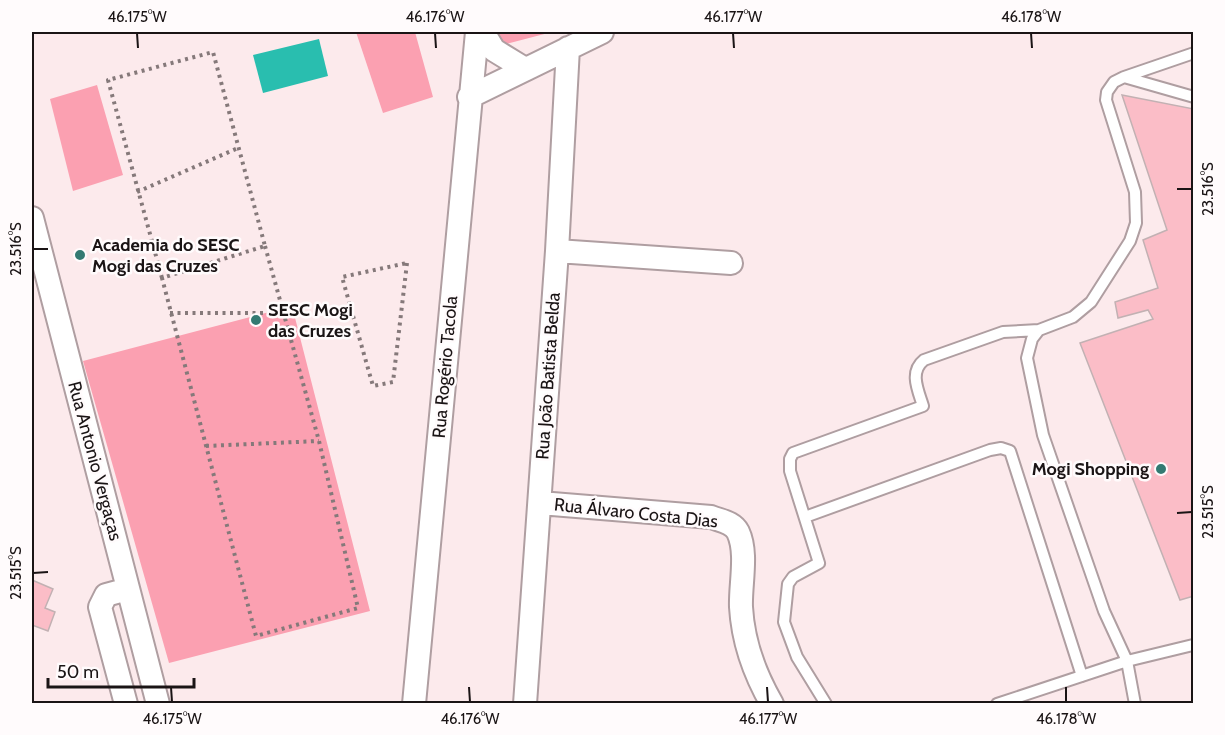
<svg xmlns="http://www.w3.org/2000/svg" width="1225" height="735" font-family="Cabin,sans-serif">
<rect width="100%" height="100%" fill="#fceaec"/>
<path fill="#fba0b1" d="M356,32H415L433,97L383,113Z
M494,32H552L495,47Z
M97,85L123,175L73,191L50,99Z
M292,306L370,611L169,663L83,361Z"/>
<path fill="#29beaf" d="M319,39L328,76L263,93L253,55Z"/>
<path fill="#fbbdc7" stroke="#c2b1b3" stroke-width="1.5" d="M1122,95L1194,109V596L1180,600L1080,343L1153,319L1148,310L1118,318L1115,302L1158,288L1143,240L1167,230Z
M32,580L53,589L45,608L55,612L48,631L32,625Z"/>
<g fill="none" stroke-linecap="round" stroke-linejoin="round">
<defs>
<path id="service" d="M1124,77L1194,97
M805,517L990,450L1001,448L1010,451L1082,676
M1193,645L1127,661L1104,611L1043,435L1027,358L1032,339L1039,330L1073,317L1091,302L1130,241L1136,223L1135,192L1106,100L1107,92L1114,82L1124,77L1194,53
M826,704L797,657L784,622L788,584L793,577L819,563L790,471V459L793,453L923,406C918,390 909,372 924,360L1003,332L1039,330
M997,704L1127,661L1135,704"/>
<path id="minor" d="M483,32L494,50L525,69
M469,97L602,32
M32,218L158,704
M557,251L731,263
M540,503L711,517C721,521 733,522 738,532C748,553 740,585 741,607C743,642 754,673 772,704
M126,704L100,607L106,595L128,589
M414,704L477,32
M525,704L557,251L568,48"/>
</defs>
<use href="#service" stroke="#af9ea1" stroke-width="14"/>
<use href="#minor" stroke="#af9ea1" stroke-width="26"/>
<path stroke="#85797a" stroke-width="4" stroke-dasharray="3 4.5" stroke-linecap="butt" d="M137,192L238,148
M265,246L319,441L358,608L256,636L162,278Z
M407,263L393,382L373,386L342,277Z
M162,278L108,80L213,52L265,246
M170,313H283
M206,446L319,441"/>
<use href="#service" stroke="#fff" stroke-width="10"/>
<use href="#minor" stroke="#fff" stroke-width="22"/>
</g>
<path fill="none" stroke="#1a1415" stroke-width="2" d="M137,33L138,48M435,33L436,48M733,33L734,48M1031,33L1032,48M1177,189H1192M33,249H48M1177,513L1192,512M33,573L48,572M171,687L172,702M469,687L470,702M767,687L768,702M1066,687V702"/>
<g fill="#347a72" stroke="#fffbfc" stroke-width="2">
<circle cx="80" cy="255" r="6"/>
<circle cx="256" cy="320" r="6"/>
<circle cx="1161" cy="469" r="6"/>
</g>
<g text-anchor="middle" dominant-baseline="central" stroke-width="5" stroke-linejoin="round" paint-order="stroke">
<g font-size="18" font-weight="bold" fill="#1a1415" stroke="#fffbfc" text-anchor="start">
<text x="92" y="245">Academia do SESC<tspan x="92" dy="21">Mogi das Cruzes</tspan></text>
<text x="268" y="310">SESC Mogi<tspan x="268" dy="21">das Cruzes</tspan></text>
<text x="1149" y="469" text-anchor="end">Mogi Shopping</text>
</g>
<g font-size="18" fill="#1a1415" stroke="#fffbfc">
<text transform="translate(445 367) rotate(-85)">Rua Rogério Tacola</text>
<text transform="translate(548 376) rotate(-86)">Rua João Batista Belda</text>
<text transform="translate(95 461) rotate(75)">Rua Antonio Vergaças</text>
<text transform="translate(636 513) rotate(6)">Rua Álvaro Costa Dias</text>
</g>
</g>
<rect width="1225" height="735" fill="none" stroke="#fffbfc" stroke-width="66"/>
<path d="M48 678v9h146v-9" fill="none" stroke="#1a1415" stroke-width="3"/>
<text x="57" y="678" font-size="18" fill="#1a1415" stroke="#fffbfc" stroke-width="4.5" paint-order="stroke">50 m</text>
<rect x="33" y="33" width="1159" height="669" fill="none" stroke="#1a1415" stroke-width="2"/>
<g font-size="15" text-anchor="middle" fill="#1a1415">
<text x="137" y="22">46.175°W</text>
<text x="435" y="22">46.176°W</text>
<text x="733" y="22">46.177°W</text>
<text x="1031" y="22">46.178°W</text>
<text transform="translate(1208 189) rotate(-90)" y="5">23.516°S</text>
<text transform="translate(16 249) rotate(-90)" y="5">23.516°S</text>
<text transform="translate(1208 512) rotate(-90)" y="5">23.515°S</text>
<text transform="translate(16 573) rotate(-90)" y="5">23.515°S</text>
<text x="172" y="724">46.175°W</text>
<text x="470" y="724">46.176°W</text>
<text x="768" y="724">46.177°W</text>
<text x="1066" y="724">46.178°W</text>
</g>
</svg>
